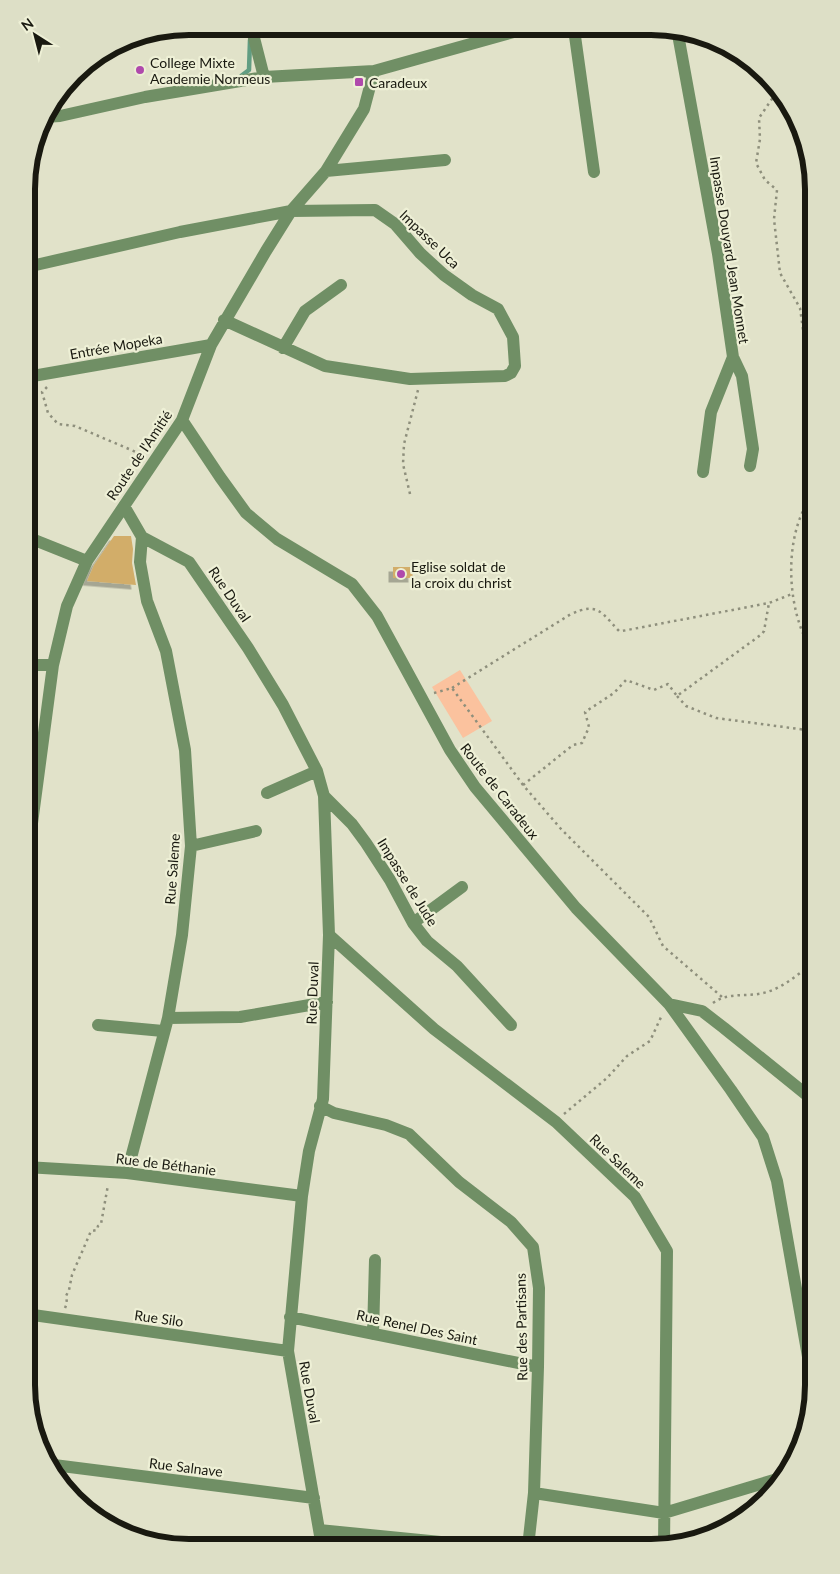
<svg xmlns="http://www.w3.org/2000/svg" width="840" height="1574" font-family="Lato,sans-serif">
<defs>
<filter id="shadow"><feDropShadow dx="-4.5" dy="4.5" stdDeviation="0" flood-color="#0004"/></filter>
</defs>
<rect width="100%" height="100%" fill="#e1e2c9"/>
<path fill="#fbc29e" d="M460,670L492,721L463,738L432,687Z"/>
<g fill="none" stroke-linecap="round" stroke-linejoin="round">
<path stroke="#619d82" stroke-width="4.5" d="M241,76L249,70L250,40"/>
</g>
<path fill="#d2ad69" filter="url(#shadow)" d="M114,536H131L133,549L132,563L136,585L87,581L94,565Z
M393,567H412L413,578H393Z"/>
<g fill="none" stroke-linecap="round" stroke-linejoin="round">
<path stroke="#8e8f7c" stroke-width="2.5" stroke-dasharray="2.5 4" stroke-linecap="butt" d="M776,93L759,118L760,139L756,163L765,180L777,190L774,219L780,273L800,308L809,373V434L814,444
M47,387L42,392L48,413L58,424L75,426L143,455
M809,434L814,427
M410,494L403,464L404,444L418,390
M814,651C810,644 805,638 802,631C786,590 786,528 814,493
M452,688L571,614C598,602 601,612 619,631H622L769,603L792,594
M434,693L452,688L523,785L561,829L649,917L663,946L722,997
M677,696L686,706L716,718L814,731
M523,785L573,745L582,743L589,727L585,712L614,693L626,680L654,690L668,684L677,696L762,634L764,631L769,603
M713,1003C729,991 749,998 767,992C784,987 800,973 814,962
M564,1114L607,1078L627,1056L650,1041L662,1015
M65,1308L67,1303L66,1296L69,1290L72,1275L91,1231L97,1230L98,1226L101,1224L108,1185"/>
<path stroke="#708f65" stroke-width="12" d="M254,27L252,30L264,77
M574,29L594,172
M677,29L718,254L733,357L711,412L703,472
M43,117L60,116L145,97L264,77L374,71L528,28
M326,171L445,160
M27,267L180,232L291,211L375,210L395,224L420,253L444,275L472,295L498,309L513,337L515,366L511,373L505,376L410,379L325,366L224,320
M283,348L305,311L341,285
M733,357L742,376L753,449L750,466
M27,377L211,345
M182,420L220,477L246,513L277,539L352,584L377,616L450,750L475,787L576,908L669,1004L731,1090L763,1137L777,1181L813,1385
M124,506L142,537L189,562L248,648L283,705L317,771L324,796L329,935L323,1099L309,1151L302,1196L288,1351L322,1547
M27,537L87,561
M27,665H53
M267,793L317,771
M324,796L352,824L366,843L390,880L413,923L427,941L457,966L511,1025
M191,846L256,831
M27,861L53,665L67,606L87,561L182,420L211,345L266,251L291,211L326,171L364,109L374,71
M413,923L462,887
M329,935L434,1029L556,1122L635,1197L667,1251L664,1546
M669,1004L702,1011L724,1028L813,1100
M168,1018L240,1017L327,1002
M98,1025L163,1031
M320,1106L334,1113L386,1125L409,1134L459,1182L511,1222L533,1247L539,1288L538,1367L534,1493L528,1547
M26,1167L127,1173L302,1196
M127,1173L168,1018L182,935L191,846L185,750L166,651L147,601L140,562L142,537
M26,1314L288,1351
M290,1317L538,1367
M373,1334L375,1260
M54,1465L314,1498
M534,1493L664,1513L784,1477
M319,1530L491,1547"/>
</g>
<g fill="#af49ac" stroke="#eef0d6" stroke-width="2">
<circle cx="140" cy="70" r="5"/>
<rect x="354" y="77" width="10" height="10" rx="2.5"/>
<circle cx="401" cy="574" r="5"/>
</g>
<g text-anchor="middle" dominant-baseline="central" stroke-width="4.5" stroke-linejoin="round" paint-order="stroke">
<g font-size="14" fill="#191910" stroke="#eef0d6" text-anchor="start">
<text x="150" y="62">College Mixte<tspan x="150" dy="16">Academie Normeus</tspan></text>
<text x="369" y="82">Caradeux</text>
<text x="411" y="566">Eglise soldat de<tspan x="411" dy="16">la croix du christ</tspan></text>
</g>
<g font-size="14" fill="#191910" stroke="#eef0d6">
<text transform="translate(430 239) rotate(44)">Impasse Uca</text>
<text transform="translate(730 250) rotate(81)">Impasse Douyard Jean Monnet</text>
<text transform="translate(116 346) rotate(-10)">Entrée Mopeka</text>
<text transform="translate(139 455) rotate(-56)">Route de l'Amitié</text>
<text transform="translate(230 594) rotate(56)">Rue Duval</text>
<text transform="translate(500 791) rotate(52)">Route de Caradeux</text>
<text transform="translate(172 869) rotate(-86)">Rue Saleme</text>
<text transform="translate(408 882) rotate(58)">Impasse de Jude</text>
<text transform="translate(312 993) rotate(-88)">Rue Duval</text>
<text transform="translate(618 1161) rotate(44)">Rue Saleme</text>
<text transform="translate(166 1164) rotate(7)">Rue de Béthanie</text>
<text transform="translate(159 1318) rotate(8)">Rue Silo</text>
<text transform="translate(417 1327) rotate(12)">Rue Renel Des Saint</text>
<text transform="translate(521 1327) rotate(-91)">Rue des Partisans</text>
<text transform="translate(310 1392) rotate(80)">Rue Duval</text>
<text transform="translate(186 1467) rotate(7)">Rue Salnave</text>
</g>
</g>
<path d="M0 0H840V1574H0ZM189 35H651A154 154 0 0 1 805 189V1385A154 154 0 0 1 651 1539H189A154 154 0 0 1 35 1385V189A154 154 0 0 1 189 35Z" fill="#dddfc6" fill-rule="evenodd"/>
<path fill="none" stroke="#191910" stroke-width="6" d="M189 35H651A154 154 0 0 1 805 189V1385A154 154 0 0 1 651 1539H189A154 154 0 0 1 35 1385V189A154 154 0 0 1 189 35Z"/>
<g transform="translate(35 35) rotate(324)" stroke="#eef0d6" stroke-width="4" paint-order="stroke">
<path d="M0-4L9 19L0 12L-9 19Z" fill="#191910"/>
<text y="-8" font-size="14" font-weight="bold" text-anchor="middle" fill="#191910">N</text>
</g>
</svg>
